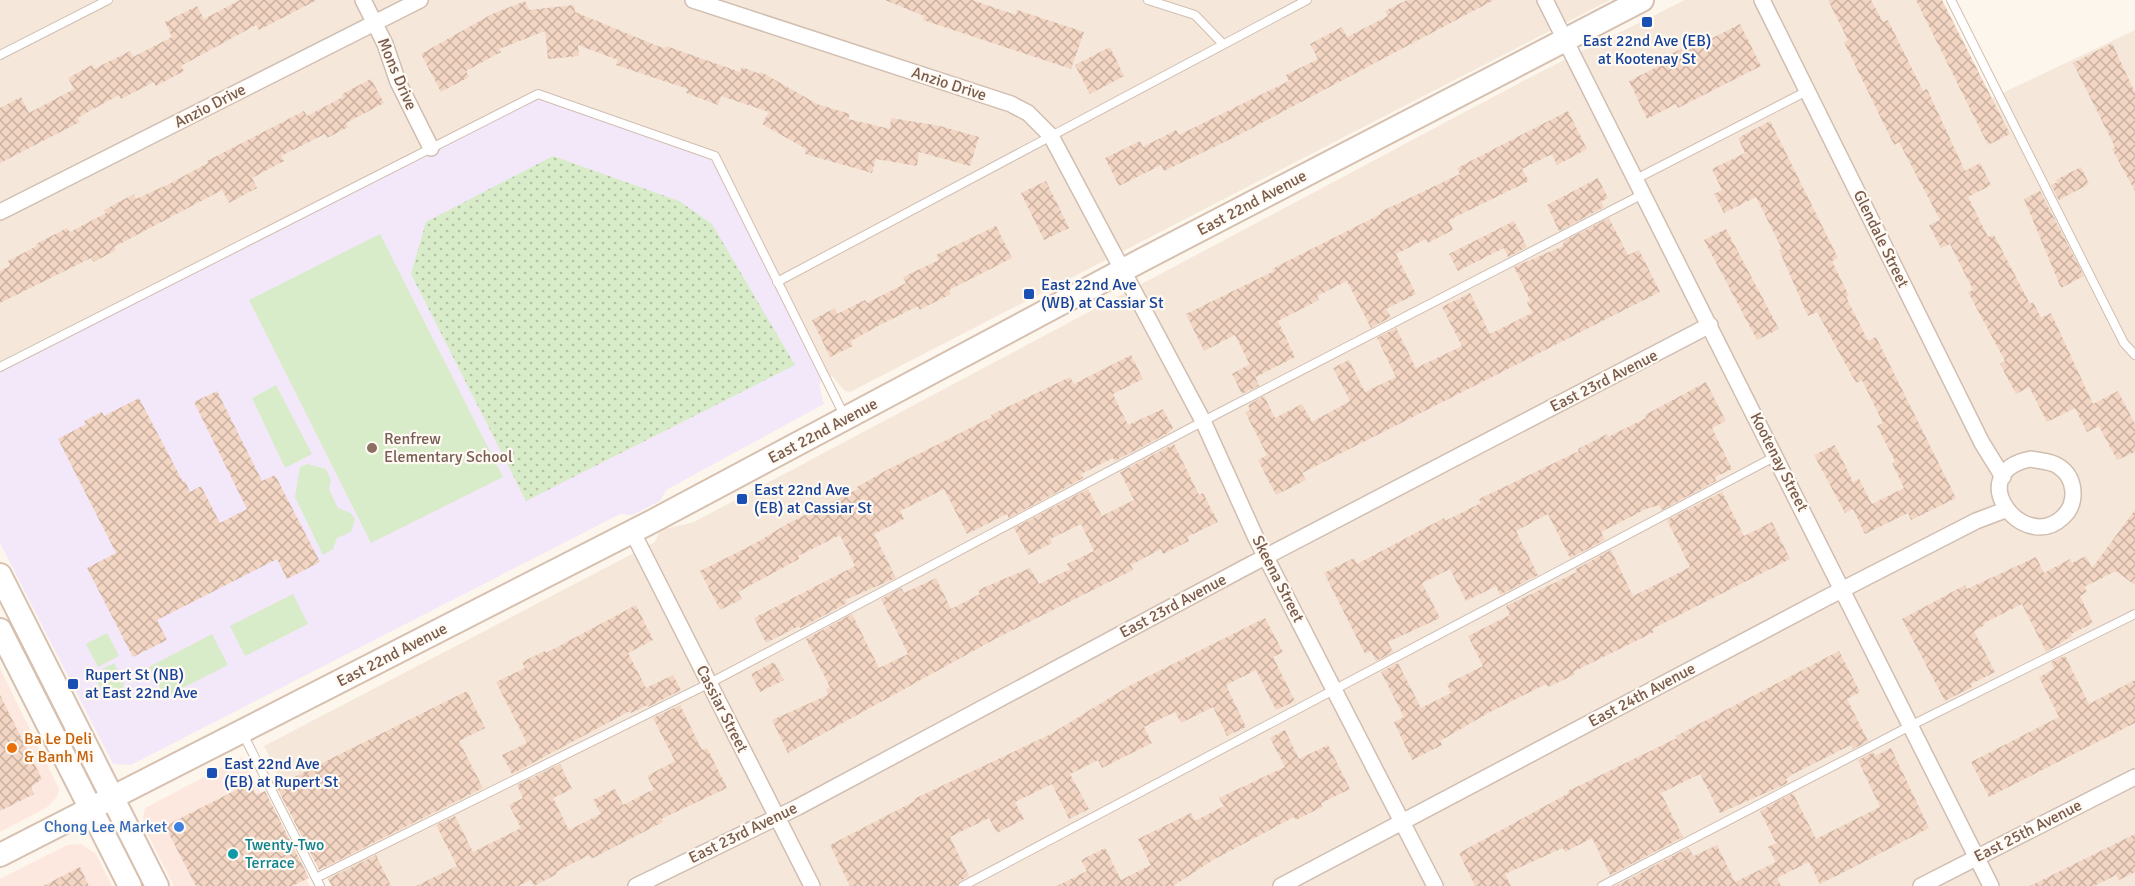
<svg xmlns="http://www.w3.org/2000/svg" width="2135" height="886" font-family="Signika,sans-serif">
<defs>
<pattern id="grass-dots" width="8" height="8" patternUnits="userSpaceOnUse" patternTransform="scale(1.5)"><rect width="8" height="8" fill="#d8ecc9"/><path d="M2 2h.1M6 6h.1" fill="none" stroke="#b4c2a5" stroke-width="1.8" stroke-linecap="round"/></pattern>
<pattern id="building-cross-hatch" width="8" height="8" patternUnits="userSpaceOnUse" patternTransform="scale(1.5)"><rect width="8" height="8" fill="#f3d5c3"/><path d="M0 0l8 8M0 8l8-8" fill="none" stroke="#cab0a1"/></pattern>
</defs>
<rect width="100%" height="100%" fill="#fdf6ec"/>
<path fill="#f5e8da" d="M0,0H1610L850,392L845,391L832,376L826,380L0,367Z
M1685,0H1941L1990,99L2135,30V886H332L264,746L655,542L659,533L665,529L694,522L1544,70Z"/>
<path fill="#fde8e0" d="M0,668L59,789L57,797L46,808L0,832Z
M242,757L310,886H174L145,829L143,817L145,808Z
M81,844L96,854L112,886H0V879L67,845Z"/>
<path fill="#f3e8fa" d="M538,94L715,156L826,380L819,384L824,404L666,490L660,501L632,515L620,514L131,765L113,764L0,543V367Z"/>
<path fill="url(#grass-dots)" d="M553,156L679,201L712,224L795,365L526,501L411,274L426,222Z"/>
<path fill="#d8ecc9" d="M380,234L503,477L371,543L249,300Z
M276,385L312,454L285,468L252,398Z
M307,464L326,469L331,480L329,489L338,508L351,513L355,520L351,532L337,538L333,549L323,555L295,497L300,467Z
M293,594L308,624L245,656L230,626Z
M107,633L119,656L98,667L86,644Z
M212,634L228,665L165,697L149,667Z
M114,663L124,682L123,688L105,697L93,674Z"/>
<path fill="url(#building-cross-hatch)" d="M240,0H317L259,30L256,25L181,66L184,71L156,86L154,82L121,99L119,95L77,118L80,122L0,163V108L21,97L29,113L74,89L68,78L92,65L94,69L130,51L133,57L172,37L165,22L197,6L204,19Z
M885,0H972L1016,15L1017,10L1084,32L1071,69L923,20L924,16Z
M1407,0H1494L1237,136L1164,171L1161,165L1119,186L1105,158L1140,141L1143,147L1176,130L1179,135L1289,81L1286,75L1318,59L1310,44L1342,27L1347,37L1388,16L1385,11Z
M1828,0H1871L1883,22L1888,20L1923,91L1927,89L1965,171L1980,163L1991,185L1968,197L1988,237L1994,235L2030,304L2033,302L2041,318L2051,313L2093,404L2118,391L2135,424V452L2117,460L2099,426L2087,432L2075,408L2047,422L2029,387L2016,394L2000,364L2005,361L1968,292L1973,290L1950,244L1941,248L1929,225L1940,220L1899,142L1894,145L1844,42L1848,40Z
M1916,0H1942L2010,134L1988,145Z
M525,1L529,10L574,5L575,12L665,49L666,46L740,72L742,67L760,74L761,72L817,104L850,114L848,119L890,129L891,118L940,126L979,137L970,166L919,152L917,166L876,159L872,173L805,154L806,149L762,124L769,112L721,96L718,105L686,93L688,89L616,65L618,60L578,45L579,56L548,59L545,31L499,49L501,52L466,71L469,77L441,92L421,54L492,14Z
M1740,24L1761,66L1678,108L1676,104L1647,119L1629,81L1657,67L1655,62L1681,49L1683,53Z
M2112,43L2135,93V191L2112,149L2115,147L2073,63Z
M1110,47L1124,76L1090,94L1075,65Z
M371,79L384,103L346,123L348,127L327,138L325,134L281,156L284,161L252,178L257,188L229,203L222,190L114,247L116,250L94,262L91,258L0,303V271L10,266L8,261L37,246L36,244L67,228L70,232L106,213L104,210L134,194L136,199L169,184L208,163L207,161L304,111L307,116L343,97L342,94Z
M1568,111L1587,149L1557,165L1552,154L1522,169L1529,181L1449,220L1453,230L1428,243L1426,239L1396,254L1416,294L1386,309L1391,317L1371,328L1347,281L1317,296L1319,300L1278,321L1295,357L1256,377L1235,335L1204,351L1186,314L1274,271L1272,269L1381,214L1380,212L1460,174L1457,168Z
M1770,121L1838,258L1832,261L1849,296L1846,297L1868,341L1876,337L1956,498L1911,520L1908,513L1865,534L1853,509L1845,513L1814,455L1835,445L1853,482L1859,479L1872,504L1904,488L1892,463L1895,461L1877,426L1883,423L1862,380L1856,383L1817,312L1808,316L1779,250L1782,249L1756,197L1724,213L1714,194L1722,190L1712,169L1745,153L1738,138Z
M2081,167L2089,184L2059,200L2051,185L2058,182L2056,180Z
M1598,178L1608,198L1601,202L1604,207L1559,231L1547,205Z
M1046,181L1069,228L1044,240L1021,193Z
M2040,191L2084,276L2061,288L2024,199Z
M1609,218L1628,255L1639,250L1660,292L1302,473L1306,480L1276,495L1258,460L1267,455L1245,412L1250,410L1248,405L1264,396L1275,418L1302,404L1312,422L1350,401L1333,368L1349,360L1365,392L1396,377L1377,338L1396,328L1416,368L1462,346L1442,307L1470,293L1490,334L1532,313L1527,302L1530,300L1514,267L1563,246L1564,241Z
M1514,221L1527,247L1508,257L1504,248L1458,271L1449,254Z
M996,226L1012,258L949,290L951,294L919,310L918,306L878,326L851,341L853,346L830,357L812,320L835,308L837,314L865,300L867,303L906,283L903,277L939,260L936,255Z
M1726,229L1779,329L1757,340L1704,240Z
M1131,355L1143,379L1113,394L1128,425L1163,409L1173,428L1168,433L1115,461L1113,458L1081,474L1083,478L1009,518L1007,514L967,534L944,489L900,511L904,519L874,534L896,578L845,600L847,603L800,628L799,626L766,643L754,618L855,566L840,535L798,556L799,559L738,592L742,599L720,610L700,571L754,544L787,524L858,489L857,487L885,471L992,417L991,415L1070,377L1074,384Z
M1250,364L1259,386L1242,394L1232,374Z
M1706,382L1726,421L1712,428L1732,469L1715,477L1716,481L1662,510L1659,505L1646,509L1601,532L1605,540L1570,558L1548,514L1516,531L1538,575L1500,595L1496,586L1466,601L1450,569L1422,583L1440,618L1388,642L1393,652L1376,661L1371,651L1365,654L1324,573L1354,558L1357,564L1444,518L1445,521L1481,503L1479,499L1579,451L1578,449L1607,434L1608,437L1646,418L1645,415Z
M217,391L262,481L275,475L320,562L287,579L277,559L157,620L167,640L133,657L87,568L116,553L58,439L86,424L84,421L102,412L104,416L139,398L183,482L185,481L190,492L201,486L220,523L247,509L194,402Z
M1174,444L1199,495L1203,493L1218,522L1187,537L1189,541L1163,554L1161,549L1131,565L1133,570L997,638L788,753L772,720L828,695L826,689L830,687L806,639L852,614L879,668L908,654L881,599L901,588L904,593L936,578L951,609L980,594L978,590L1030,568L1039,584L1070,569L1067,564L1094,551L1081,524L1050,539L1052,543L1028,555L1014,528L1088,489L1102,516L1134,500L1120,472Z
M1722,492L1744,536L1772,522L1790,559L1652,629L1654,632L1573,672L1574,675L1548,687L1546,684L1490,712L1440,741L1442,745L1412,760L1394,722L1404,717L1381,672L1398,663L1421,708L1451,693L1447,684L1483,666L1468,636L1510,615L1506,606L1577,572L1576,569L1611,550L1633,596L1665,580L1690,567L1667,520Z
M2135,510V585L2116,571L2084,587L2087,592L2080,596L2093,623L2071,634L2072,636L2046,652L2022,604L1984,623L1985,625L1974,631L1995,672L1971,684L1972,687L1945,701L1902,619L1965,585L1967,589L2036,557L2044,573L2070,559L2072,563L2086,556L2092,568Z
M636,605L653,640L628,653L646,688L673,675L681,690L648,707L647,705L631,713L630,711L512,774L502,755L527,743L496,682L525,668L522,662L545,651L546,653Z
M1265,618L1283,652L1273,657L1295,701L1276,710L1256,670L1226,685L1246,727L1227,736L1213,707L1181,723L1175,712L1144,727L1152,743L1102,768L1098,760L1070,774L1089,809L1069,819L1052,784L1015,802L1024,819L997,833L989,818L950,837L969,876L960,881L957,886H850L830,845L915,801L914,799L1051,734L1129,686Z
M1839,651L1860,692L1847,699L1868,741L1853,749L1851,745L1793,774L1786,779L1788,783L1720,813L1700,774L1661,793L1683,837L1610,875L1592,838L1565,852L1563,848L1505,874L1511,886H1475L1459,853L1569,793L1568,791L1677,738L1676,736Z
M2065,656L2089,704L2135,680V723L1989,797L1971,762L2059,717L2039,677L2054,669L2051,662Z
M774,662L784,680L760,692L751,674Z
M467,691L485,728L459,741L483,788L319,870L276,786Z
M0,695L42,779L31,787L34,794L0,811Z
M680,705L702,750L707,748L727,788L661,819L663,822L591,859L589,855L556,872L557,874L534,886L531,880L518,886H416L457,866L436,825L455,816L473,852L521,828L509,805L523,798L517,785L560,764L572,789L553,798L569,830L601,814L593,800L615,789L623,805L654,789L647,776L675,761L653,718Z
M1285,730L1299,759L1328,745L1350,789L1321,803L1322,807L1296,820L1294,817L1213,860L1173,886H1057L1087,871L1081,860L1105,848L1121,880L1151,865L1138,839L1191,813L1195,821L1224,806L1219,798L1285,767L1270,738Z
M1891,748L1929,828L1854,867L1820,884L1809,862L1777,878L1781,886H1616L1688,848L1694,856L1717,845L1735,882L1776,862L1768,847L1776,843L1760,811L1793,793L1816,839L1880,807L1858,760L1873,752L1875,756Z
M250,783L256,795L265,791L309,878L292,886H196L165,826Z
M2135,834V872L2119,880L2116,875L2094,886H2030Z
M376,855L391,886H332L328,879Z
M80,867L89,886H43Z"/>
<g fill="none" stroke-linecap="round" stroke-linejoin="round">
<defs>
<path id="lane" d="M1148,0L1195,15L1223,44
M1951,0L2124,343L2135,355
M0,55L108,0
M1636,179L1807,91
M777,282L1307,0
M0,367L538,94L715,156L845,417
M242,732L320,886
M316,878L710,683L1215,415L1643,194
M963,886L1776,456
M1602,886L1912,725L2135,614"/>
<path id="street" d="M363,0L385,44L398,82L431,148
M693,0L1011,104L1028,113L1051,136L1203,421L1256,538L1435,886
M1545,0L1991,886
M1762,0L1982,443L2003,477
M0,212L420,0
M2031,459C2039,461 2051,461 2058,466C2076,477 2078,503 2063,517C2023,555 1961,472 2031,459Z
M632,531L812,886
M636,886L798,807L1244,568L1710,325
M1281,886L1822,600L1976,521L2005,510
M1921,886L2135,777"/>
<path id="secondary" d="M0,575L157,886
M0,630L130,886
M0,855L653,521L1142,260L1642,0"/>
</defs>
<use href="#lane" stroke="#d1beb0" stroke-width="10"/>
<use href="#street" stroke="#d1beb0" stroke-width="18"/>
<use href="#secondary" stroke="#d6c0b0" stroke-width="26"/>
<use href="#lane" stroke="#fff" stroke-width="8"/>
<use href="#street" stroke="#fff" stroke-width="15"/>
<use href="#secondary" stroke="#fff" stroke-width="22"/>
</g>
<g fill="#1a4fb4" stroke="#fffaf3" stroke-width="2">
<rect x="1641" y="16" width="12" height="12" rx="3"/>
<rect x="1023" y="288" width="12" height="12" rx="3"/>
<rect x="736" y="493" width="12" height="12" rx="3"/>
<rect x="67" y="678" width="12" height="12" rx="3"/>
<rect x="206" y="767" width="12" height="12" rx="3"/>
</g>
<circle fill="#8d6e63" stroke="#fffaf3" stroke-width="2" cx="372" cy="448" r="6"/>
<circle fill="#e8710a" stroke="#fffaf3" stroke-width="2" cx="12" cy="748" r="6"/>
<circle fill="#3f7fe0" stroke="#fffaf3" stroke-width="2" cx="179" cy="827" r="6"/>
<circle fill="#0f9aa8" stroke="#fffaf3" stroke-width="2" cx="233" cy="854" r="6"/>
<g text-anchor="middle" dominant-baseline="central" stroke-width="4.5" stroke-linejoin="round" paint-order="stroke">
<g font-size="16" fill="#164399" stroke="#fffaf3" text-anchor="start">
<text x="1647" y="41" text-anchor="middle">East 22nd Ave (EB)<tspan x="1647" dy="18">at Kootenay St</tspan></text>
<text x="1041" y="285">East 22nd Ave<tspan x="1041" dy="18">(WB) at Cassiar St</tspan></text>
<text x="754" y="490">East 22nd Ave<tspan x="754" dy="18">(EB) at Cassiar St</tspan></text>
<text x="85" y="675">Rupert St (NB)<tspan x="85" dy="18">at East 22nd Ave</tspan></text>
<text x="224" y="764">East 22nd Ave<tspan x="224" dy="18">(EB) at Rupert St</tspan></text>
</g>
<g font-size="16" fill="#7a5c4d" stroke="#fffaf3">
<text transform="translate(397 74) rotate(67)">Mons Drive</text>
<text transform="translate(949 84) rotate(18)">Anzio Drive</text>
<text transform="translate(210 106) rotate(-27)">Anzio Drive</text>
<text transform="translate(1252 203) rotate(-28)">East 22nd Avenue</text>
<text transform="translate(1881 239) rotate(64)">Glendale Street</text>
<text transform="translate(1604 381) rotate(-27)">East 23rd Avenue</text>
<text transform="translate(823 431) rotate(-28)">East 22nd Avenue</text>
<text transform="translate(1779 462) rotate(63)">Kootenay Street</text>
<text transform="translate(1278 579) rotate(63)">Skeena Street</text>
<text transform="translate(1173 606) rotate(-28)">East 23rd Avenue</text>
<text transform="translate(392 655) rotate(-27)">East 22nd Avenue</text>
<text transform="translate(1642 695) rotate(-28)">East 24th Avenue</text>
<text transform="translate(722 709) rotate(63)">Cassiar Street</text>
<text transform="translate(2028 831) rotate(-27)">East 25th Avenue</text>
<text transform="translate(743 833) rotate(-26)">East 23rd Avenue</text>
</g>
<g font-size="16" fill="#785e54" stroke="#fffaf3" text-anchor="start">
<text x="384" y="439">Renfrew<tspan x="384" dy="18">Elementary School</tspan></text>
</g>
<g font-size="16" fill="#c56008" stroke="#fffaf3" text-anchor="start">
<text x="24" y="739">Ba Le Deli<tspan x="24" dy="18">&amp; Banh Mi</tspan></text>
</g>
<g font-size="16" fill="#366cbe" stroke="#fffaf3" text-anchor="end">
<text x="167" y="827">Chong Lee Market</text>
</g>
<g font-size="16" fill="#0d838f" stroke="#fffaf3" text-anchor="start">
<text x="245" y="845">Twenty-Two<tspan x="245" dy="18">Terrace</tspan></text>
</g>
</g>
</svg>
